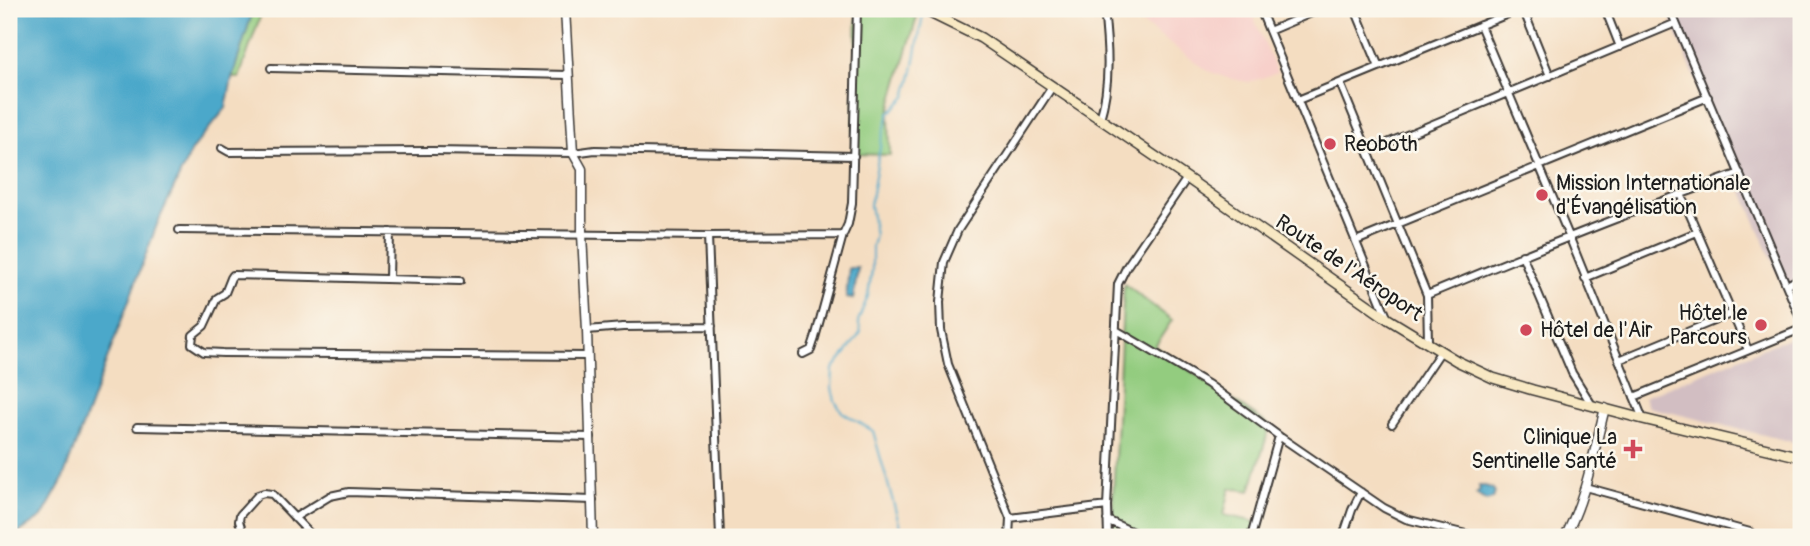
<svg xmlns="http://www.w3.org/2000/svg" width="1810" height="546" font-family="Pangolin,sans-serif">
<rect width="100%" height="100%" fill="#fbf7ec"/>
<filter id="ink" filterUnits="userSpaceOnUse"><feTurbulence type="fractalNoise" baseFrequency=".0143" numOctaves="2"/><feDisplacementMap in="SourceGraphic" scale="14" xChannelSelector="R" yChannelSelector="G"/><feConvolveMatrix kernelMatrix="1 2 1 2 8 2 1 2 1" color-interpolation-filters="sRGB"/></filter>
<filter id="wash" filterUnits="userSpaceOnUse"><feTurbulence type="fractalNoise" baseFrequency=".00686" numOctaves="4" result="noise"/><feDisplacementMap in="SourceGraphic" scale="28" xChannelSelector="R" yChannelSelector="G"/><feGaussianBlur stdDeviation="1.57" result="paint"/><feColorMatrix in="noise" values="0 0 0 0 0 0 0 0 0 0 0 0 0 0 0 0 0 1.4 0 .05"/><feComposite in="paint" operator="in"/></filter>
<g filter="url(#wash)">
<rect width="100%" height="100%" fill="#f4ddc1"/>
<path fill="#f7d0ca" d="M1122,9H1250L1277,73L1249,82L1227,78L1208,71Z"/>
<path fill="#d2bec2" d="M1666,9H1801V329Z
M1801,333V444L1648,407L1644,397Z"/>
<path fill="#93cc7f" stroke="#58744e" stroke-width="2" d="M255,9H265L261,14L239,78H232L251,17Z
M857,9H888L917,17L889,113L890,155L853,154Z
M1124,284L1172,320L1155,346L1270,426L1250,491L1230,488L1224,515L1256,522L1252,537H1113L1112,516Z"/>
<path fill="#4ba8ca" stroke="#346273" stroke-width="2" d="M9,9H255L251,17L232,78L226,108L192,149L158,222L62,481L42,517L12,537H9Z
M849,268H858L853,299L846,298Z
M1479,486H1485L1492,488L1495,492L1493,499L1486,501L1476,494L1480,491Z"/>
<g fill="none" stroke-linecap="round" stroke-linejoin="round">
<path stroke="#4ba8ca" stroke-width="2" d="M903,537L873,431L842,412L835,401L832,388L833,369L846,353L861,332L858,321L868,296L872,270V246L875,236L870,205L881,141L889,113L906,97L913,71L923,14"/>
</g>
</g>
<g filter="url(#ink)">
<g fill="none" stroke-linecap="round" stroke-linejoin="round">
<defs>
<path id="minor" d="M1260,9L1387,317
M1355,9L1379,67
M1523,9L1550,76
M1605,9L1620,47
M1670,9L1801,320
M1480,25L1569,236L1643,419
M1269,31L1321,9
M271,68L568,75
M1340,83L1427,295L1428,342
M1298,100L1520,9
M1100,119C1111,83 1108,46 1104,9
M222,148L229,152L432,151L573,153L595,150L854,156
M1368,151L1676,23
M1681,194L1748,350
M179,230L708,236L843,235
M708,236L720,537
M1356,241L1708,97
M1522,255L1572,373L1592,405
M1585,278L1697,232
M389,279L390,232
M460,281L233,275L231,278L225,293L217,298L204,326L193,335L192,344L204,352L223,353L587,356
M1787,285L1801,277
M1427,295C1531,252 1634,210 1740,173
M587,330L623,327L712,326
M1116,330L1208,384L1279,436L1384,508L1406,519L1478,537
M803,354L811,350L815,338L843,235L848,224L852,203L857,9
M1619,360L1733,313
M1634,397L1801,329
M1392,424L1441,351
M137,427L591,437
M1585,487L1750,532L1755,537
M294,518L330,496L349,492L593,500
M1010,518L1107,506
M1107,520L1137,534L1151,537
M244,537L239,521L240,515L258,495L264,493L272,494L313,537
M1009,537L1010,518L948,364L941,330L940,302L944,262L958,230L1052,87
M1108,537L1107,506L1118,284L1127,266L1187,178
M1251,537L1279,436
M1343,537L1352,510L1361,492"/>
<path id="tertiary" d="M565,9L573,153L582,169V234L587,330L593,537
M1565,537C1586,497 1594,451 1605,408"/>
<path id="secondary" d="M922,9L981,38L1187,178L1388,319L1457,361L1493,378L1533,390L1643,419L1801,457"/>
</defs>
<use href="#minor" stroke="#3c3935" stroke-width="10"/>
<use href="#tertiary" stroke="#3c3935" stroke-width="11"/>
<use href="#secondary" stroke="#3c3935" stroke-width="12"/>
<use href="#minor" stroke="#fff" stroke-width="6"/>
<use href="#tertiary" stroke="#fff" stroke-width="8"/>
<use href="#secondary" stroke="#f8e8c3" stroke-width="9"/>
</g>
</g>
<g fill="#d1495b" stroke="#fbf7ec" stroke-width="2.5">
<circle cx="1330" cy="144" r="7"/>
<circle cx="1542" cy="195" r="7"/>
<circle cx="1761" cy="325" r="7"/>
<circle cx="1526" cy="330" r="7"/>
<path d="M1629.5 438.5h7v7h7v7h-7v7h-7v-7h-7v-7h7z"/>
</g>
<g text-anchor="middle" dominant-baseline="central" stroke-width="5" stroke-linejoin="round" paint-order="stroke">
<g font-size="21" fill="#1c1c1c" stroke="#fbf7ec" text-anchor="start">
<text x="1344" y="144">Reoboth</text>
<text x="1556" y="183">Mission Internationale<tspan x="1556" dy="24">d'Évangélisation</tspan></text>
<text x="1747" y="313" text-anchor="end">Hôtel le<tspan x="1747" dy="24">Parcours</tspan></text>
<text x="1540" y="330">Hôtel de l'Air</text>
<text x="1617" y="437" text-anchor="end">Clinique La<tspan x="1617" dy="24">Sentinelle Santé</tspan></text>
</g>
<g font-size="21" fill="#1c1c1c" stroke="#fbf7ec">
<text transform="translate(1349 268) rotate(34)">Route de l'Aéroport</text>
</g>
</g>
<rect width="1810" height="546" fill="none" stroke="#fbf7ec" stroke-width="35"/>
</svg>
